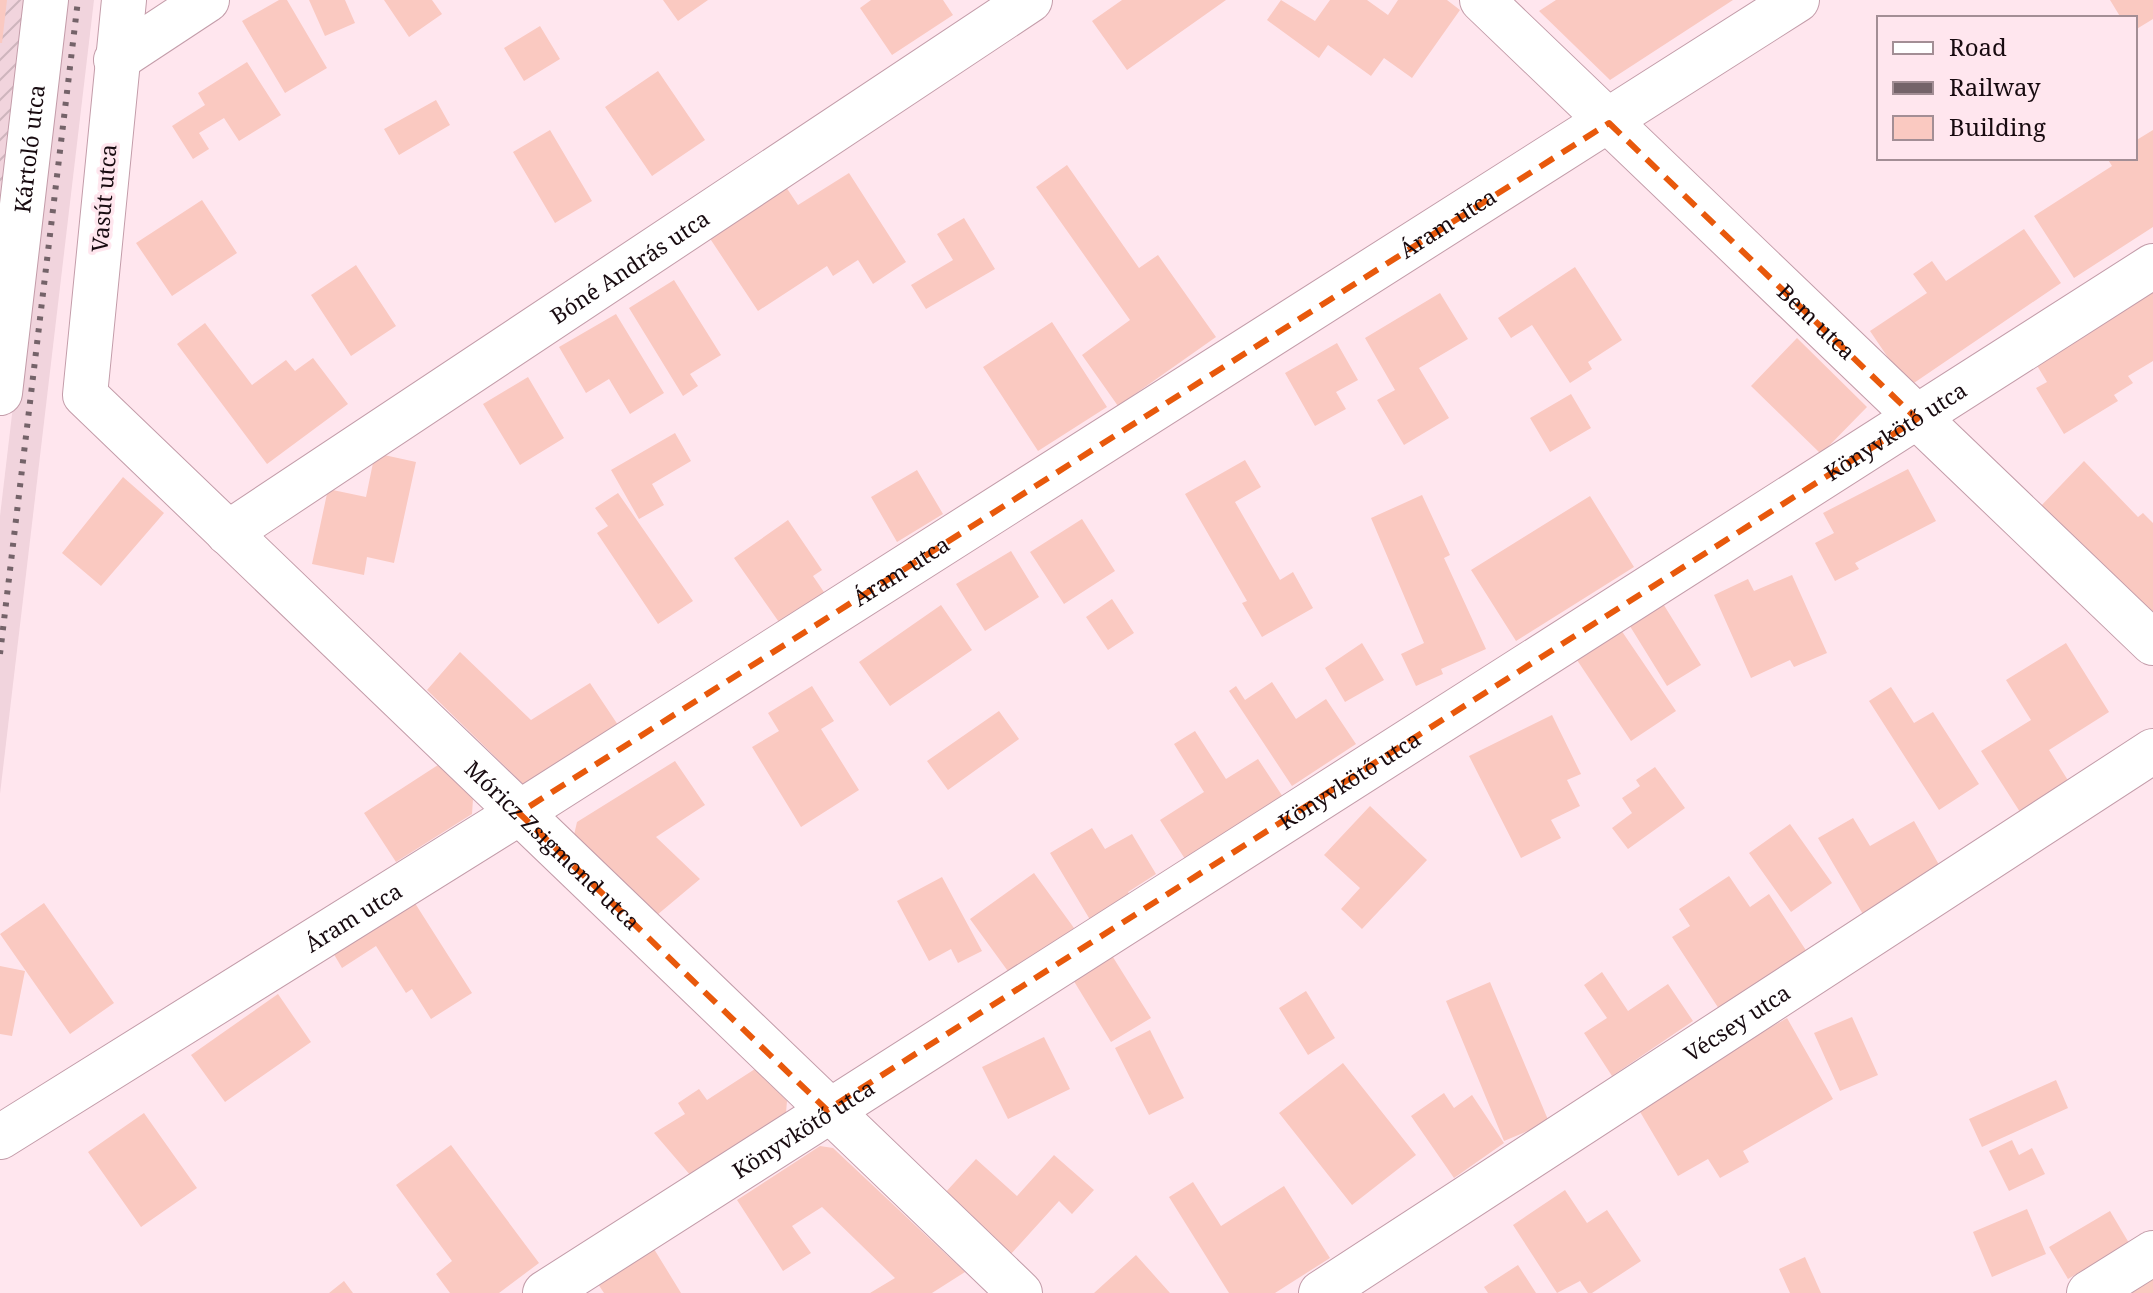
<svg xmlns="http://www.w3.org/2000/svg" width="2153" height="1293" font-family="'Noto Serif',serif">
<defs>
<pattern id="industrial-furrows" width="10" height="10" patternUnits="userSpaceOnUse" patternTransform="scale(2)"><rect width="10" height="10" fill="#f1d4dd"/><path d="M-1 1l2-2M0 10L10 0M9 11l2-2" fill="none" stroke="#ceb5bd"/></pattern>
</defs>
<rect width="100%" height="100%" fill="#ffe6ee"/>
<path fill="#f1d4dd" d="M61,0H94L0,794V516Z"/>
<path fill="url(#industrial-furrows)" d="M0,0H61L0,383Z"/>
<path fill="#fac9c1" d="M0,0H7L2,43H0Z
M279,0H287L327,68L285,93L242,21Z
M309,0H345L355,23L325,36Z
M384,0H432L442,14L409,37Z
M663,0H708L678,21Z
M871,0H943L953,15L892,55L860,8Z
M1122,0H1226L1127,70L1092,21Z
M1281,0L1315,21L1330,0H1367L1388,15L1398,0H1447L1460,10L1412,78L1384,58L1371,76L1328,45L1319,58L1267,20Z
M1556,0H1733L1610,80L1539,11Z
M2110,0H2153V19L2135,30V18H2121Z
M540,26L560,59L524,81L504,48Z
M247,62L281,115L239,141L224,118L199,133L209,149L193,159L172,126L205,105L198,93Z
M658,71L705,140L652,176L605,107Z
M436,100L450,125L399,155L384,129Z
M550,130L592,201L555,223L513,152Z
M2153,130V227L2074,278L2034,216L2112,166L2107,158H2135V141Z
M1067,165L1139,268L1158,255L1216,337L1118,406L1082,355L1130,320L1036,187Z
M849,173L906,262L873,284L858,260L833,276L827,266L758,311L709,237L786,187L798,205Z
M202,200L237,253L172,296L136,243Z
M964,218L995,269L926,309L911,285L953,260L937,234Z
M2024,229L2061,283L1908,387L1870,331L1927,293L1913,274L1932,261L1946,281Z
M356,265L396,326L351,356L311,295Z
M1575,267L1622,340L1588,362L1592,369L1570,383L1532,325L1511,338L1498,318Z
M674,280L721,355L690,374L698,386L683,396L629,308Z
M2153,287V361L2128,376L2133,383L2114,395L2118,401L2064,434L2036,388L2047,382L2033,359Z
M1440,293L1468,339L1419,368L1449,418L1404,445L1377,400L1395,390L1365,338Z
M616,314L664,393L630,414L609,379L586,393L559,347Z
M1052,322L1107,407L1038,451L983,367Z
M205,323L252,385L286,360L295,371L313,358L348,404L267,464L177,344Z
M1797,338L1867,407L1821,454L1751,386Z
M1337,343L1358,380L1336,392L1346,409L1315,426L1285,373Z
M528,377L564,438L520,465L483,404Z
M1571,394L1591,428L1550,452L1530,418Z
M675,433L691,461L652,484L664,505L639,519L611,470Z
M375,453L416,462L394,563L367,557L364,575L312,564L328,489L366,497Z
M1245,460L1261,487L1235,502L1280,580L1293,572L1313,608L1262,637L1242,603L1247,601L1185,494Z
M2084,461L2138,517L2143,513L2153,523V619L2039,508Z
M1908,469L1936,521L1855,563L1859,569L1835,581L1815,543L1834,533L1823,513Z
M917,470L943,514L897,542L871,497Z
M123,477L164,513L101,586L62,553Z
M618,493L693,601L658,624L597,533L608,526L595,508Z
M1422,495L1450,555L1444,558L1486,649L1441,669L1443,674L1416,686L1401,654L1424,643L1371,518Z
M1590,496L1634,567L1516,641L1471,570Z
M1082,519L1115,571L1064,604L1030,552Z
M788,520L822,570L813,576L826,595L781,625L734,558Z
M1011,551L1039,597L985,631L956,584Z
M1792,575L1827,653L1794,667L1790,660L1751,678L1714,595L1748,579L1754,591Z
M1112,599L1134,633L1108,650L1086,617Z
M1662,602L1701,665L1667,686L1628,623Z
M941,605L972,650L890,706L859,662Z
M1619,627L1676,711L1631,741L1575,657Z
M1362,643L1384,680L1345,702L1325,668Z
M2066,643L2109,712L2049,750L2069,782L2020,812L1981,751L2031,720L2006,680Z
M460,652L531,720L590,683L618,725L524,785L427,690Z
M1272,682L1296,719L1326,699L1356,744L1292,786L1229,691L1236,686L1245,700Z
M812,686L834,721L821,729L859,790L801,827L752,747L779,731L768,713Z
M1891,687L1914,723L1933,712L1979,784L1939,810L1869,701Z
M999,711L1019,739L948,790L927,761Z
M1552,715L1581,774L1567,780L1580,806L1551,820L1561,838L1521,858L1469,756Z
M1195,731L1226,779L1258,759L1283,797L1185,859L1160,820L1204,792L1174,744Z
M675,761L705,805L656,837L700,879L657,915L574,835L577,822Z
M438,765L473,799L472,814L396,862L364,813Z
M1655,767L1685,808L1628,849L1612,828L1632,813L1622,798L1640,786L1636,780Z
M1370,806L1427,860L1362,929L1341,909L1360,888L1324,855Z
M1853,818L1870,846L1914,821L1942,870L1864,916L1818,838Z
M1790,824L1832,883L1791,912L1749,853Z
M1092,828L1105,849L1132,834L1156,874L1128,892L1138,908L1098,933L1050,853Z
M1034,873L1074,928L1010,974L970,919Z
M1729,876L1750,907L1769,894L1809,955L1721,1012L1672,937L1690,926L1679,909Z
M942,877L982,951L958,963L951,949L929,961L897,901Z
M413,900L472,993L431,1019L412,989L406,993L376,946L342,968L332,951Z
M44,903L114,1003L70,1034L0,934Z
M1111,954L1151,1018L1111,1042L1072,978Z
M0,966L25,971L12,1036L0,1034Z
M1602,972L1628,1011L1668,984L1693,1021L1612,1076L1584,1033L1607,1018L1584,985Z
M1490,982L1549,1122L1504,1141L1446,1001Z
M1306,991L1335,1038L1308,1055L1279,1008Z
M278,994L311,1042L225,1102L191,1055Z
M1852,1017L1878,1075L1840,1091L1814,1033Z
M1787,1018L1833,1099L1743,1151L1749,1162L1720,1178L1708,1159L1678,1176L1636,1105Z
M1150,1030L1184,1098L1149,1115L1115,1048Z
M1044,1037L1070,1089L1008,1119L982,1067Z
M1343,1063L1416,1155L1352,1205L1279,1113Z
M755,1069L787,1101L786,1113L691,1176L654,1133L685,1114L678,1103L699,1089L707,1100Z
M2056,1080L2068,1108L1982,1147L1969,1119Z
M1444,1093L1454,1108L1472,1095L1504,1143L1454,1178L1411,1116Z
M144,1113L197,1188L141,1227L88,1152Z
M2012,1140L2019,1155L2032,1148L2045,1174L2009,1191L1989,1151Z
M451,1145L539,1263L499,1293H450L436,1274L452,1261L396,1185Z
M820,1146L833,1148L965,1272L932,1293H870L895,1278L822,1207L792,1226L811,1253L783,1271L737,1200Z
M1054,1155L1094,1190L1072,1214L1059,1201L1010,1255L944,1194L976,1159L1017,1196Z
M1193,1182L1221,1226L1284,1186L1330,1258L1275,1293H1229L1169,1197Z
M1565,1190L1587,1223L1607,1210L1641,1261L1592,1293H1588L1580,1281L1557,1293L1513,1225Z
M2027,1209L2046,1254L1992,1277L1973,1232Z
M2110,1211L2129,1243L2068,1279L2049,1247Z
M654,1249L681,1293H604L598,1284Z
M1136,1255L1170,1293H1094Z
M1805,1257L1821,1293H1790L1779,1269Z
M1518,1265L1536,1293H1488L1484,1287Z
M2153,1276V1293H2128Z
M344,1281L353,1293H329Z"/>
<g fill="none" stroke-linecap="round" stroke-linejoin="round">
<defs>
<g id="minor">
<path id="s1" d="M124,0L85,395L1020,1293"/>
<path id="s2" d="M1482,0L2153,643"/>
<path d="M116,60L207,0"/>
<path id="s3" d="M0,393L46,0"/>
<path id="s4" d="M228,533L1030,0"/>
<path id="s5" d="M0,1137L519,813L1797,0"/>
<path id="s6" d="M545,1293L2153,266"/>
<path id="s7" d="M1321,1293L2153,751"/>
<path d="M2089,1293L2153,1253"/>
</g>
</defs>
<use href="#minor" stroke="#c39ca9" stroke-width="46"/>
<use href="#minor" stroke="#fff" stroke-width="44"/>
<path stroke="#746369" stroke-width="6" stroke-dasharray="4 8" stroke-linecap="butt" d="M0,654L78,0"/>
</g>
<path fill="none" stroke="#e8590c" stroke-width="6" stroke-dasharray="16 10" stroke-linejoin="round" d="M1609,123L1917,419L827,1110L519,813Z"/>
<g text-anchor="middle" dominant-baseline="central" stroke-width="7" stroke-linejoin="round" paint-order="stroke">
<g font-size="22" fill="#180b10" stroke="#ffe6ee">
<text stroke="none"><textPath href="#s3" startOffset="246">Kártoló utca</textPath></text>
<text transform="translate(103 198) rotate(-85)">Vasút utca</text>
<text stroke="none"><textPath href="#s5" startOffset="1712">Áram utca</textPath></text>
<text stroke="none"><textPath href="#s4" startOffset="482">Bóné András utca</textPath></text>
<text stroke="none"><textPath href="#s2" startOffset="464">Bem utca</textPath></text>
<text stroke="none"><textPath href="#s6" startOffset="1602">Könyvkötő utca</textPath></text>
<text stroke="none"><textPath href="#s5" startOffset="1064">Áram utca</textPath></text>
<text stroke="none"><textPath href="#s6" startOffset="954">Könyvkötő utca</textPath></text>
<text stroke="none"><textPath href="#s1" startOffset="1046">Móricz Zsigmond utca</textPath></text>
<text stroke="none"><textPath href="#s5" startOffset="416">Áram utca</textPath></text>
<text stroke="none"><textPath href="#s7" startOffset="496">Vécsey utca</textPath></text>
<text stroke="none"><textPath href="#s6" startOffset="306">Könyvkötő utca</textPath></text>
</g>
</g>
<rect x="1877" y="16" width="260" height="144" fill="#ffe6ee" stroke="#a38e95" stroke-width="2"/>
<rect x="1893" y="42" width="40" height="12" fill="#ffffff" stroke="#a38e95" stroke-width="2"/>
<text x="1949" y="56" font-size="24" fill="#180b10">Road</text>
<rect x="1893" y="82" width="40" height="12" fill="#746369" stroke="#a38e95" stroke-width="2"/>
<text x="1949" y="96" font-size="24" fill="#180b10">Railway</text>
<rect x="1893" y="116" width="40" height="24" fill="#fac9c1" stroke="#a38e95" stroke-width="2"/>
<text x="1949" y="136" font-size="24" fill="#180b10">Building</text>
</svg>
